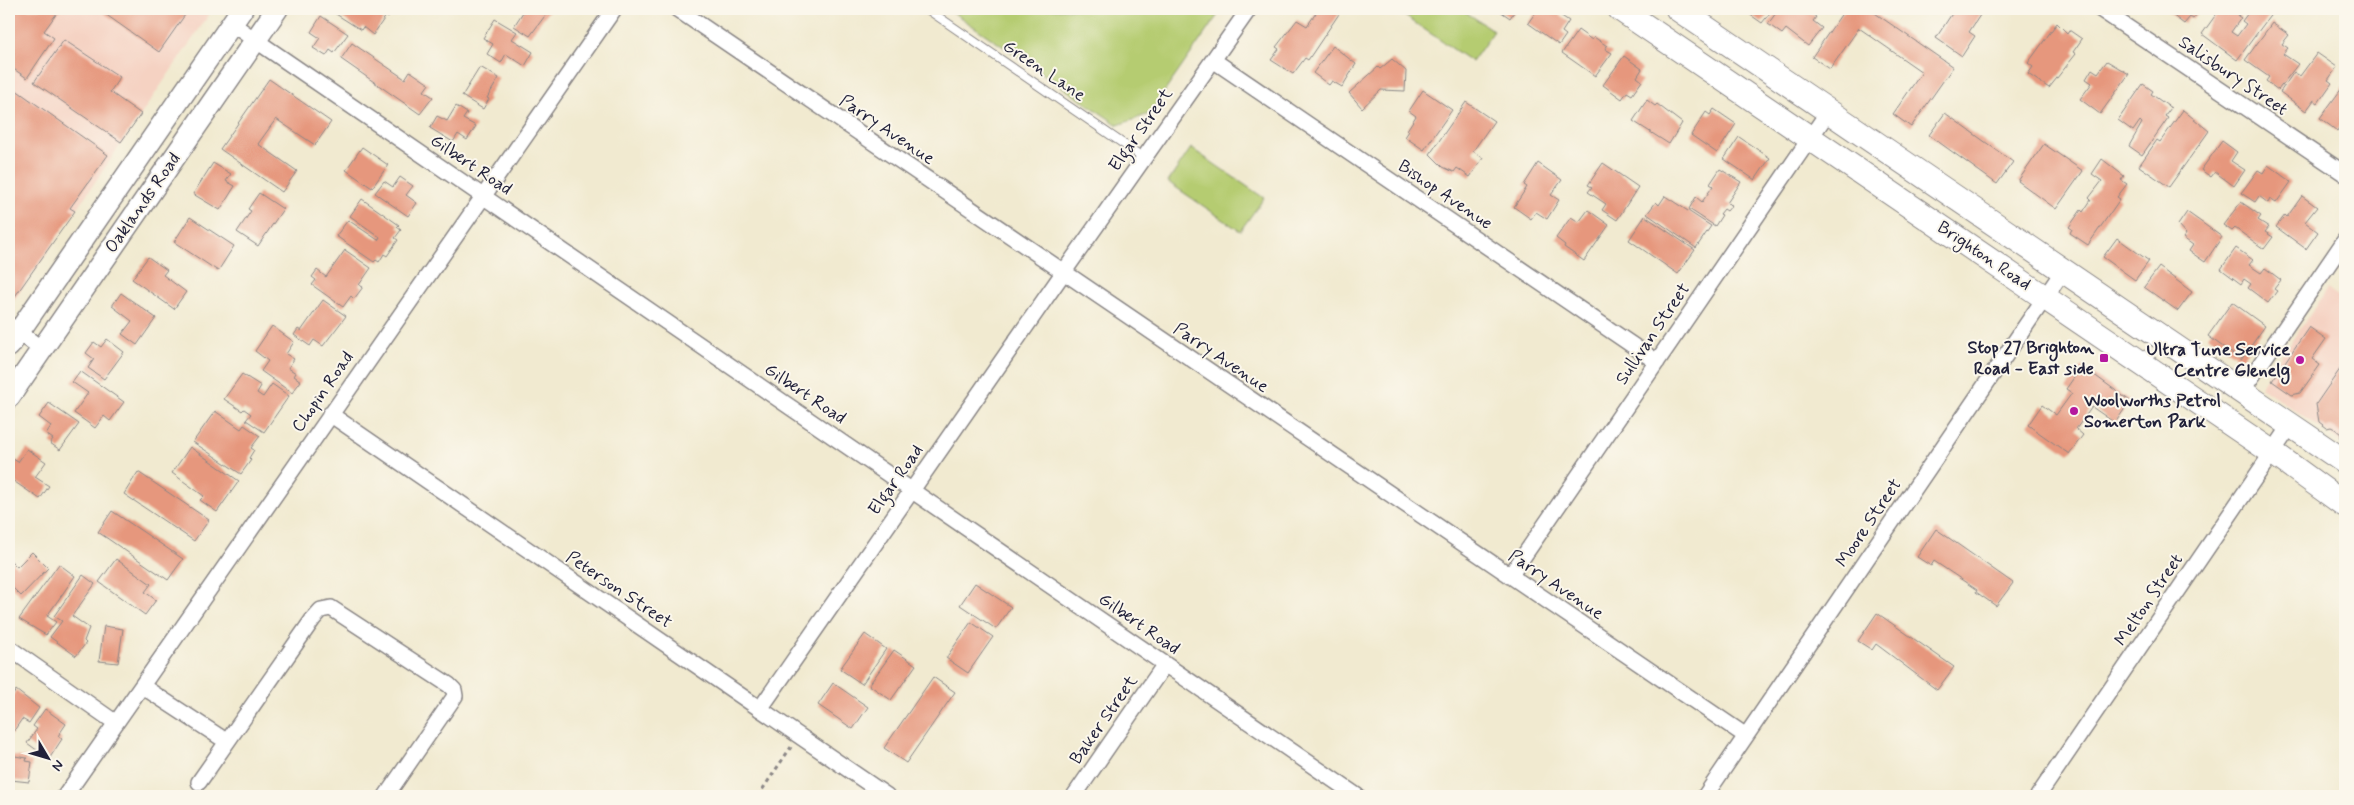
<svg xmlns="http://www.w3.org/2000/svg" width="2354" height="805" font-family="Mynerve,sans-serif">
<rect width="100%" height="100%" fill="#fbf7ec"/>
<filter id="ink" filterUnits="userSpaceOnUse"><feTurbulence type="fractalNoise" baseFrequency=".02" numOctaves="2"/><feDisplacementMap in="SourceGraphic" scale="10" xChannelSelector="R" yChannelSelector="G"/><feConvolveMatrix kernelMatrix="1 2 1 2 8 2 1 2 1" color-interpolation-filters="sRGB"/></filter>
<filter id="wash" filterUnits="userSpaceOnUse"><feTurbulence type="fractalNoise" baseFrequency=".0096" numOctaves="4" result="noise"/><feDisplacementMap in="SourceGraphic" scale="20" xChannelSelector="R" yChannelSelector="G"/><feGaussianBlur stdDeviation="1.12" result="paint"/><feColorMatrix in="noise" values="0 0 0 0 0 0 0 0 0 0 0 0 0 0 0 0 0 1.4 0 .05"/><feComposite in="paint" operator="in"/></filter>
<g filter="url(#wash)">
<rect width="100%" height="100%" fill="#f1ead0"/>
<path fill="#f5d2c2" d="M9,9H213L9,308Z
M2328,289L2345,301V445L2260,386Z"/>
<path fill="#b5cc71" stroke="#6c7756" d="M948,9H1222L1149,114L1118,125Z
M1405,9H1461L1494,31L1472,62L1402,14Z
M1191,148L1264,198L1240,231L1168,182Z"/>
<g id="blocks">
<path fill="#e6977d" d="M9,9H60L44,31L54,38L27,78L9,66L14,54L9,50Z
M98,9H183L187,12L159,52Z
M328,9H395L388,18L386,16L373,35L363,27L361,30Z
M525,9H550L530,36L514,26Z
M1310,9H1337L1341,11L1308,60L1305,58L1293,74L1271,60L1279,49L1276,47L1297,20L1307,26L1316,13Z
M1497,9H1516L1510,18Z
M1538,9H1551L1569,21L1562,32L1566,35L1559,45L1528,23Z
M1742,9H1773L1762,23Z
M1779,9H1805L1816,17L1813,21L1822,28L1808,46L1786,29L1782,34L1768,24Z
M1845,9H1869L1953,67L1911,127L1893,114L1922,72L1859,28L1830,69L1812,57Z
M1955,9H1984L1969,32L1975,36L1962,56L1936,38Z
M2169,9H2201L2193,19L2190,17L2184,24L2167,11Z
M2220,9H2243L2238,16L2241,18L2231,32L2237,36L2246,24L2242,21L2251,9H2275L2237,60L2202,34Z
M321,16L348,34L334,53L330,50L326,56L313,48L320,38L311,32Z
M495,19L517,32L512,39L533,52L525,66L506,54L501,63L487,54L493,44L483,38Z
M2057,23L2067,33L2069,30L2082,39L2073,52L2076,54L2049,88L2028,74L2033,67L2028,63Z
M2272,23L2289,35L2282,44L2288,48L2283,54L2298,64L2278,90L2266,81L2269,77L2245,60Z
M1578,30L1592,40L1594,37L1607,46L1605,49L1612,53L1595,76L1562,53Z
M64,40L120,77L110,92L141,114L121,142L34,82Z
M352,43L405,79L410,71L429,84L424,91L433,97L420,114L341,59Z
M1333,46L1356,64L1342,87L1332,81L1329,85L1313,73Z
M2317,53L2337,67L2328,80L2332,83L2318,103L2314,100L2306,111L2280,92L2294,72L2300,76Z
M1624,56L1642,69L1637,77L1642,81L1632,95L1627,92L1622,99L1603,85Z
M1392,59L1406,71L1405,91L1381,90L1362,108L1349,93L1378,67L1380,69Z
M2107,61L2129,74L2100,114L2080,99L2092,83L2086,79L2092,69L2098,73Z
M480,67L499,78L487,98L489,99L483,109L462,96Z
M269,79L331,122L315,145L276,119L258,144L297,171L282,192L220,149Z
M2143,84L2153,91L2151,94L2171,108L2165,116L2168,118L2142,155L2129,146L2142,123L2140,121L2133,131L2118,120Z
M2345,84V124L2343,122L2337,131L2320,118Z
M9,85L108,155L70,208L75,211L11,302L9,300Z
M1423,90L1452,110L1424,150L1405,137L1409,131L1407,130L1416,116L1409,111Z
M1647,100L1655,106L1657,104L1682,123L1669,144L1633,121Z
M1466,102L1494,121L1473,151L1483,158L1470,177L1457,168L1454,172L1443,167L1430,154Z
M456,106L467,113L463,119L476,126L467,140L458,134L453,142L430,128L437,116L447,121Z
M1714,109L1736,124L1717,153L1691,135L1706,112L1710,115Z
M2183,110L2209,131L2169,187L2139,166L2157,140L2160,142Z
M1945,113L2013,162L1997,184L1929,135Z
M1739,137L1770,158L1755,180L1724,159Z
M2222,141L2237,152L2231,161L2245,170L2234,186L2215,172L2211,177L2201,170Z
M2044,144L2083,171L2056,209L2018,181Z
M362,147L388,165L372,188L346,170Z
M2102,159L2124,176L2121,180L2127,184L2117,197L2120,199L2088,245L2070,233L2072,229L2069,227L2081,210L2083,212L2091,200L2089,198L2102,181L2092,174Z
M213,163L231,174L226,181L235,186L220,210L193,194Z
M1538,163L1562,180L1551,195L1559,200L1547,219L1536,212L1531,219L1514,207L1527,187L1524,185Z
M1603,163L1638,187L1617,220L1602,210L1606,204L1588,192L1592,187L1588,185Z
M2268,165L2291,182L2276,203L2270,199L2268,203L2259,196L2255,202L2241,193L2258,170L2263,173Z
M1720,169L1741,182L1727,203L1732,205L1727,211L1724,209L1720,214L1722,215L1715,226L1689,209L1696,197L1702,202L1713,186L1710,184Z
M400,177L413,186L406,195L417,203L408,216L375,193L384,181L393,187Z
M259,193L283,209L258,246L237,232L251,211L248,209Z
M1665,196L1711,226L1696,248L1647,214L1656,202L1659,205Z
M2302,196L2317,207L2305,222L2318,232L2306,249L2276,227L2285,215L2287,217Z
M362,199L399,225L397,227L401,230L395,238L398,240L387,256L384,254L379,262L376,260L374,262L336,236L348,220L378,240L380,237L350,216Z
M2241,202L2261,216L2258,220L2269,227L2265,232L2273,237L2264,249L2235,228L2232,231L2223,225Z
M1588,210L1609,225L1584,261L1564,247L1565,245L1556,238L1571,217L1579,222Z
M2187,212L2222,237L2205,262L2189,251L2193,245L2183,238L2186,234L2178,225Z
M1645,216L1695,250L1678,274L1629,240Z
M190,217L234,246L218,271L174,242Z
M2117,238L2149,261L2135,280L2103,257Z
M2236,248L2253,260L2249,265L2261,273L2265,268L2281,280L2274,289L2277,291L2268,303L2248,288L2251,284L2244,279L2241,284L2221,269Z
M345,250L371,268L359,285L363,287L354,299L351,296L343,307L312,285L316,280L312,277L317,270L326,277Z
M148,257L167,270L163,275L186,292L174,309L132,279Z
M2159,267L2192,292L2178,311L2144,287Z
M121,293L156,318L137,345L122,334L132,321L112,306Z
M323,300L346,316L323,346L314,340L310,346L294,335L298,329L301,331Z
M2232,302L2265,326L2241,360L2208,336Z
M272,326L294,342L286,354L294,359L288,368L296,373L294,376L301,381L292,393L261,371L268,361L255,351Z
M2309,327L2326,339L2312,359L2320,365L2300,393L2292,395L2272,381Z
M107,339L124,352L104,379L88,368L94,359L86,353L94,342L101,347Z
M2345,362V442L2341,439V434L2335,429L2331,427L2327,428L2319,422L2316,404Z
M2082,366L2130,401L2115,423L2092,407L2076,429L2083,435L2069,454L2028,425L2042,405L2056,415L2072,393L2066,389Z
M80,371L124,402L110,421L104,416L95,428L74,413L88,393L72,382Z
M242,374L261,386L257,393L263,397L272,384L289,396L264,432L246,420L251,414L244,409L242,411L224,399Z
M49,403L79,424L60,450L50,443L53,439L46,434L51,426L39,417Z
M215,411L241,429L244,425L260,436L251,448L254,450L249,458L251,460L241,474L193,442Z
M190,447L239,481L217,512L200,500L204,496L172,473Z
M27,449L46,462L35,477L49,486L40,499L9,478V465L13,459L18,462Z
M138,472L209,520L194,541L124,494Z
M112,511L183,559L168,580L98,532Z
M1936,529L2013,583L1996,606L1976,592L1977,590L1934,561L1931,566L1917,557Z
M32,552L48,568L21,596L9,584V559L17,567Z
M116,559L151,584L145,592L156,600L145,615L99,582Z
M59,564L75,576L47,616L56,622L46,635L19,619Z
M83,575L95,584L72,616L89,628L84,641L86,643L76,656L50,637L62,621L54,616Z
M975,583L1011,607L996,629L960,605Z
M1877,613L1954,667L1937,690L1876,644L1872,650L1858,641Z
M971,622L993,637L968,673L946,658Z
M104,626L123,629L118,663L99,661Z
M865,634L886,649L862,684L840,669Z
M894,650L916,665L891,700L869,685Z
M933,677L955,692L906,763L884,748Z
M833,683L868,707L853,729L818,705Z
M16,690L39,708L29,723L22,719L9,738V701Z
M45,709L66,724L58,736L62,739L49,759L27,743L37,729L33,726Z
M9,755L27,758L26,761L32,762L29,782L11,780L13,773L9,772Z"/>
</g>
</g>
<g filter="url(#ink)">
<use href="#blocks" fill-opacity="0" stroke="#8a8686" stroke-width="1"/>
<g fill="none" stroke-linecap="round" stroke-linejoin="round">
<defs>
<path id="service" d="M927,9L1144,158"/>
<path id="minor" d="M677,9L1746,736
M2100,9L2345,174
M232,24L1357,796
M1213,60L1657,362
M9,325L42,349
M2242,391L2345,240
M330,414L887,796
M1510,576L1828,112
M9,648L116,723
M142,686L226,741
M760,709L1063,273L1249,9
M199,782L313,619L321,610L331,608L449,685L454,690L455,696L386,796
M65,796L614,9
M1074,796L1165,664
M1705,796L2063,271
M2038,796L2291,425"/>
<path id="secondary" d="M9,346L242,9
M9,397L277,9"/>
<path id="primary" d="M1620,9L2272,452L2345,505
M1678,9L2345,462"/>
</defs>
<use href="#service" stroke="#8a8686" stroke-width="10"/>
<use href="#minor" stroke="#8a8686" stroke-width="18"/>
<use href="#secondary" stroke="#8a8686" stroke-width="24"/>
<use href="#primary" stroke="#8a8686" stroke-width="26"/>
<path stroke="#8a8686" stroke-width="3" stroke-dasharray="4 4" stroke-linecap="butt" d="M758,796L791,747"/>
<use href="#service" stroke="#fff" stroke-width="8"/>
<use href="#minor" stroke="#fff" stroke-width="15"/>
<use href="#secondary" stroke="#fff" stroke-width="21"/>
<use href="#primary" stroke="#fff" stroke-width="24"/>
</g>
</g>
<g fill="#b5179e" stroke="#fbf7ec" stroke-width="2">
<rect x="2099" y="353" width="10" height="10" rx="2.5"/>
<circle cx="2300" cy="360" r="5"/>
<circle cx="2074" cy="411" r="5"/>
</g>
<g text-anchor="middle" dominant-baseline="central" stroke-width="4" stroke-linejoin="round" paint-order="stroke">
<g font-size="18" fill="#22223b" stroke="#fbf7ec">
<text transform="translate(1044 71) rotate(34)">Green Lane</text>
<text transform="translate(2233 76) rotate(34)">Salisbury Street</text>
<text transform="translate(887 130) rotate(34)">Parry Avenue</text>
<text transform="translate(1141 130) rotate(-55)">Elgar Street</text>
<text transform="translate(471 165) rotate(34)">Gilbert Road</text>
<text transform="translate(1445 195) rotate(34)">Bishop Avenue</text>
<text transform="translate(143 203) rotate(-55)">Oaklands Road</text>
<text transform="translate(1984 256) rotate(34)">Brighton Road</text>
<text transform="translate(1653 334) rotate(-56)">Sullivan Street</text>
<text transform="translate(1221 358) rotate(34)">Parry Avenue</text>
<text transform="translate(323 392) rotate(-55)">Chopin Road</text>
<text transform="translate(805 394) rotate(34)">Gilbert Road</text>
<text transform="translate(896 480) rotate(-55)">Elgar Road</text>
<text transform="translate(1869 523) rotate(-56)">Moore Street</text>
<text transform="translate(1556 585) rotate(34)">Parry Avenue</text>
<text transform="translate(619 590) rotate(34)">Peterson Street</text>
<text transform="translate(2149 600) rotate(-56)">Melton Street</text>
<text transform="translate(1139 624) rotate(35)">Gilbert Road</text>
<text transform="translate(1104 720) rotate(-55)">Baker Street</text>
</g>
<g font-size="18" font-weight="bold" fill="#22223b" stroke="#fbf7ec" text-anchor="end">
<text x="2094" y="348">Stop 27 Brighton<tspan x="2094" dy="21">Road - East side</tspan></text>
<text x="2290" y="350">Ultra Tune Service<tspan x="2290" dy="21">Centre Glenelg</tspan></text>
<text x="2084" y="401" text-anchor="start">Woolworths Petrol<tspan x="2084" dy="21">Somerton Park</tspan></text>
</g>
</g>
<rect width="2354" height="805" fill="none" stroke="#fbf7ec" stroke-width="30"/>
<g transform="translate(48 758) rotate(128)" stroke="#fbf7ec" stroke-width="4" paint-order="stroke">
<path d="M0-4L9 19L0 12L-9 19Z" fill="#22223b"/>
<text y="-8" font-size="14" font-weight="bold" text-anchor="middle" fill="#22223b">N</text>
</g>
</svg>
